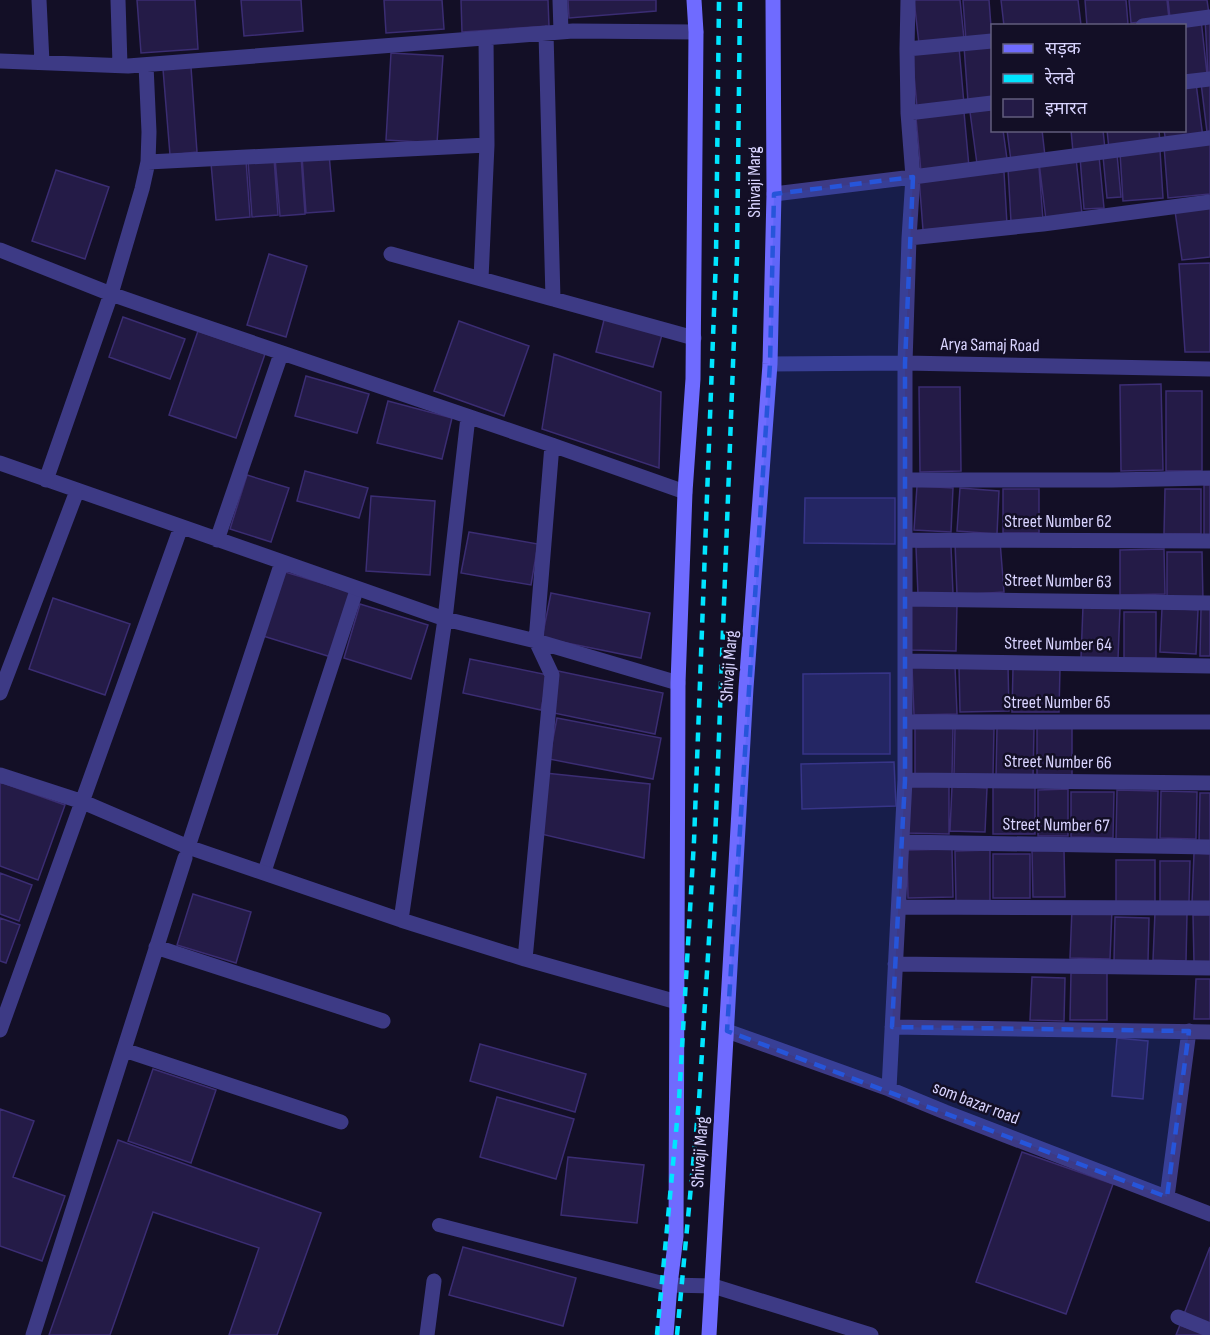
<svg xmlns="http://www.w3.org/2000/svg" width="1210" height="1335" font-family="'Sofia Sans Condensed','Noto Sans Devanagari',sans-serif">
<rect width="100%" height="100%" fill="#130f26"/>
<path fill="#241b47" stroke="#3b2d73" stroke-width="1.5" d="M137,0H195L198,49L141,53Z
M241,0H301L303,31L244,36Z
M384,0H442L444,29L386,33Z
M461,0H548L549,26L462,32Z
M568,0H656V11L569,18Z
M914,0H960L964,39L919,44Z
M963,0H989L992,40L966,41Z
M1001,0H1078L1081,25L1004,26Z
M1085,0H1126L1128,24L1087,26Z
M1129,0H1167L1169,19L1131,23Z
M1168,0H1207L1209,14L1170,18Z
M1205,18H1210V73H1208Z
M1201,19L1207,74L1184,77V26Z
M992,44V100L968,102L964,46Z
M959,47L964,104L917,108L912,52Z
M391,53L443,56L437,143L386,140Z
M191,67L197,152L170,155L163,69Z
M1210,82V131L1207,132L1201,83Z
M1196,83L1203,138L1166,143L1164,130H1184V85Z
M992,109V130H1003L1007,159L977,164L970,112Z
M964,112L969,167L921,172L916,118Z
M1007,130H1042L1045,156L1011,161Z
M1071,130H1103L1105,149L1073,152Z
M1107,130H1159L1160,143L1109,149Z
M1210,142V194L1168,198L1164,146Z
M1160,150L1163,198L1123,201L1120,153Z
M329,154L334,211L306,213L302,156Z
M1117,154L1121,197L1107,198L1103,156Z
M301,156L305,214L280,216L275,158Z
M1099,156L1104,208L1084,209L1080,157Z
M274,158L278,215L252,217L248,160Z
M1076,158L1082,214L1046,220L1039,162Z
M246,160L250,217L216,220L211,163Z
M1039,167L1043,220L1011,222L1008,169Z
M56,170L109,187L85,259L32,241Z
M1004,172L1007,224L923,230L919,178Z
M1210,207V257L1182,260L1175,211Z
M269,254L307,266L286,337L247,325Z
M1210,263V352H1185L1179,264Z
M605,316L663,331L653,367L596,352Z
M123,317L185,339L170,379L109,357Z
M459,321L529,346L504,416L434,391Z
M198,331L265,354L236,438L169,415Z
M554,354L661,392L659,468L542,429Z
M306,376L369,394L357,433L295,416Z
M1161,384L1163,470L1121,471L1120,385Z
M919,387H960L961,471L920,472Z
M1166,391H1202V471H1166Z
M388,401L452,418L442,459L377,443Z
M305,471L368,488L359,518L297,501Z
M247,475L289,488L271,542L230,529Z
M1204,485H1210V537H1204Z
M917,486L953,488L951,532L914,530Z
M960,488L999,491L997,534L957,531Z
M1003,489H1039V533H1003Z
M1165,489H1201V534H1164Z
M371,496L435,501L430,575L366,571Z
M805,498H895V544L804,543Z
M469,532L538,544L531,585L461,573Z
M1000,541L1004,592L957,595L955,542Z
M951,546L953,594L918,595L916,547Z
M1164,549L1165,594L1120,595V550Z
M1167,552H1202L1203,601H1167Z
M282,571L351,592L331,657L263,636Z
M551,593L650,613L641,658L542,638Z
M53,598L130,624L105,695L29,669Z
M911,602L957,603L956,651L910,650Z
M360,604L428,625L411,679L344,658Z
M1083,606L1120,608L1118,659L1081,658Z
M1162,608L1198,610L1196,654L1160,652Z
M1201,609H1210V656H1200Z
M1124,612H1156V658H1124Z
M470,659L548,675L541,710L463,693Z
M955,666L957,714L914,715L912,667Z
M1008,666L1009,711L960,712L959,667Z
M1013,668H1060L1059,712H1012Z
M558,671L663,693L655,734L549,712Z
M890,673V754H803V674Z
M557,718L661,738L653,779L549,759Z
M915,727H953L952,776H915Z
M1037,727H1072V775L1037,776Z
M955,728L994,729L993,775L954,774Z
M997,728L1034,729L1033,778H996Z
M894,762L896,806L802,809L801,764Z
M545,773L650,784L644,858L541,834Z
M0,782L65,805L38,880L0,866Z
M907,785H949V834L906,833Z
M1035,785V834H993V786Z
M952,786L987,788L985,832L950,831Z
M1068,789V836H1038V790Z
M1117,790L1158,791L1157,840L1116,839Z
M1161,791L1197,792L1196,839L1160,838Z
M1071,792H1114L1113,838L1071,837Z
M1200,793H1210V842H1199Z
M952,849L953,897L908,898L907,850Z
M990,850V901L956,902L955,851Z
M1064,850L1065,897H1033L1032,851Z
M1194,853L1210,854V904L1192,903Z
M993,854H1030V898H993Z
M1116,860H1155V903L1116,904Z
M1160,861H1190L1189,903H1160Z
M0,873L32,885L19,921L0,914Z
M193,894L251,912L236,963L177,945Z
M1072,909L1112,910L1110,959L1070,958Z
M1155,912L1187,914L1186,961L1153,960Z
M1193,915H1210V962L1194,963Z
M1115,917L1149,918L1148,962L1114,961Z
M0,918L20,925L6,963L0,961Z
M1071,973H1107V1020H1070Z
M1032,977L1065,978L1064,1021L1030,1020Z
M1196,979H1210V1019H1194Z
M1117,1038L1148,1041L1143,1099L1112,1096Z
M480,1044L586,1074L575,1112L470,1081Z
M153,1069L216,1090L191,1163L128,1141Z
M497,1097L574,1119L556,1179L480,1157Z
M0,1109L34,1121L13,1177L65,1196L42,1261L0,1246Z
M118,1140L321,1213L277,1335H229L259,1248L153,1212L110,1335H49Z
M1022,1152L1113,1184L1066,1314L976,1282Z
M568,1157L644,1165L637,1223L561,1215Z
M463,1247L576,1278L563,1326L449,1295Z
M1210,1247V1324L1184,1314Z
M1180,1325L1207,1335H1176Z"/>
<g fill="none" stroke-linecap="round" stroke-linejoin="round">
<path stroke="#3d3a85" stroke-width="14" d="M264,873L357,589
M439,1225L670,1285"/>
<path stroke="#3d3a85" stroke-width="15" d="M39,0L42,62
M118,0L120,65
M560,0L561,32
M1143,26L1210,17
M546,33L553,299
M907,49L992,41
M0,61L128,66L573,31L696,32
M1184,82L1210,79
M908,113L992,103
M148,162L487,145
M774,194L913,177L1210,138
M909,238L1043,224L1210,202
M0,250L111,294L174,316L552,445L685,492
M391,254L694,338
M481,279L487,145L486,38
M770,364L905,363L1210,369
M0,463L445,619L536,641L678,683
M46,480L111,294L142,189L148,162L149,132L146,65
M905,480H1112L1210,478
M217,540L281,354
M905,540L1210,541
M905,599L1210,603
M905,661L1210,666
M0,693L77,491
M905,722H1210
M0,775L83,802L188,847L401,920L525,959L677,1002
M905,780L1210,783
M902,842L1210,847
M188,847L282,562
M899,907L1210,908
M401,920L445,619L468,417
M156,947L383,1021
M525,959L552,675L536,641L552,445
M895,964L1210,968
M892,1027L1210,1032
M0,1030L181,527
M727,1031L889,1089L945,1112L1210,1214
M124,1050L341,1122
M889,1089L905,780V363L909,238L913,177L908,113L907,49L908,0
M1167,1197L1189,1031
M670,1285L713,1286L871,1335
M1178,1317L1210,1330
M33,1335L185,858
M427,1335L434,1281"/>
<path stroke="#6f6bff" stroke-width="15" d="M666,1335L670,1285L676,1236L678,683L685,492L693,379L696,32L694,0
M709,1335L746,688L770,364L774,194L773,0"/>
<path stroke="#00e5ff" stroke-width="4.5" stroke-dasharray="9 8" stroke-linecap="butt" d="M657,1335L679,1100L694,841L716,258L719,0
M677,1335L699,1101L715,842L737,258L740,0"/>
</g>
<path fill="#2655da" fill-opacity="0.2" stroke="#2655da" stroke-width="4.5" stroke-dasharray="12 8" stroke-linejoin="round" d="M913,177L905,363V780L892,1027L1189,1031L1167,1197L727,1031L770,364L774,194Z"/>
<g text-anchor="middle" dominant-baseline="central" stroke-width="5" stroke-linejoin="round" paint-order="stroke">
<g font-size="18" fill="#d9d4ff" stroke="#130f26">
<text transform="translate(754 182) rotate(-90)">Shivaji Marg</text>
<text transform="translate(990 345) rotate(1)">Arya Samaj Road</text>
<text x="1058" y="521">Street Number 62</text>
<text transform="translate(1058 581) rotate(1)">Street Number 63</text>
<text transform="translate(1058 644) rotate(1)">Street Number 64</text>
<text transform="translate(729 666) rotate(-86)">Shivaji Marg</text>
<text x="1057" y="702">Street Number 65</text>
<text transform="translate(1058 762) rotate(1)">Street Number 66</text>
<text transform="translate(1056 825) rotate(1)">Street Number 67</text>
<text transform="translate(976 1103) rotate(21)">som bazar road</text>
<text transform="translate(700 1152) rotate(-86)">Shivaji Marg</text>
</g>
</g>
<rect x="991" y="24" width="195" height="108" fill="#130f26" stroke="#625e7d" stroke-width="1.5"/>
<rect x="1003" y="44" width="30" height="9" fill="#6f6bff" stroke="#625e7d" stroke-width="1.5"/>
<text x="1045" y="54" font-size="18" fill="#d9d4ff">सड़क</text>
<rect x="1003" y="74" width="30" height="9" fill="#00e5ff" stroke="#625e7d" stroke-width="1.5"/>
<text x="1045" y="84" font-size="18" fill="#d9d4ff">रेलवे</text>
<rect x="1003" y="99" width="30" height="18" fill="#241b47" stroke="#625e7d" stroke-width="1.5"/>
<text x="1045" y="114" font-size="18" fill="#d9d4ff">इमारत</text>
</svg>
